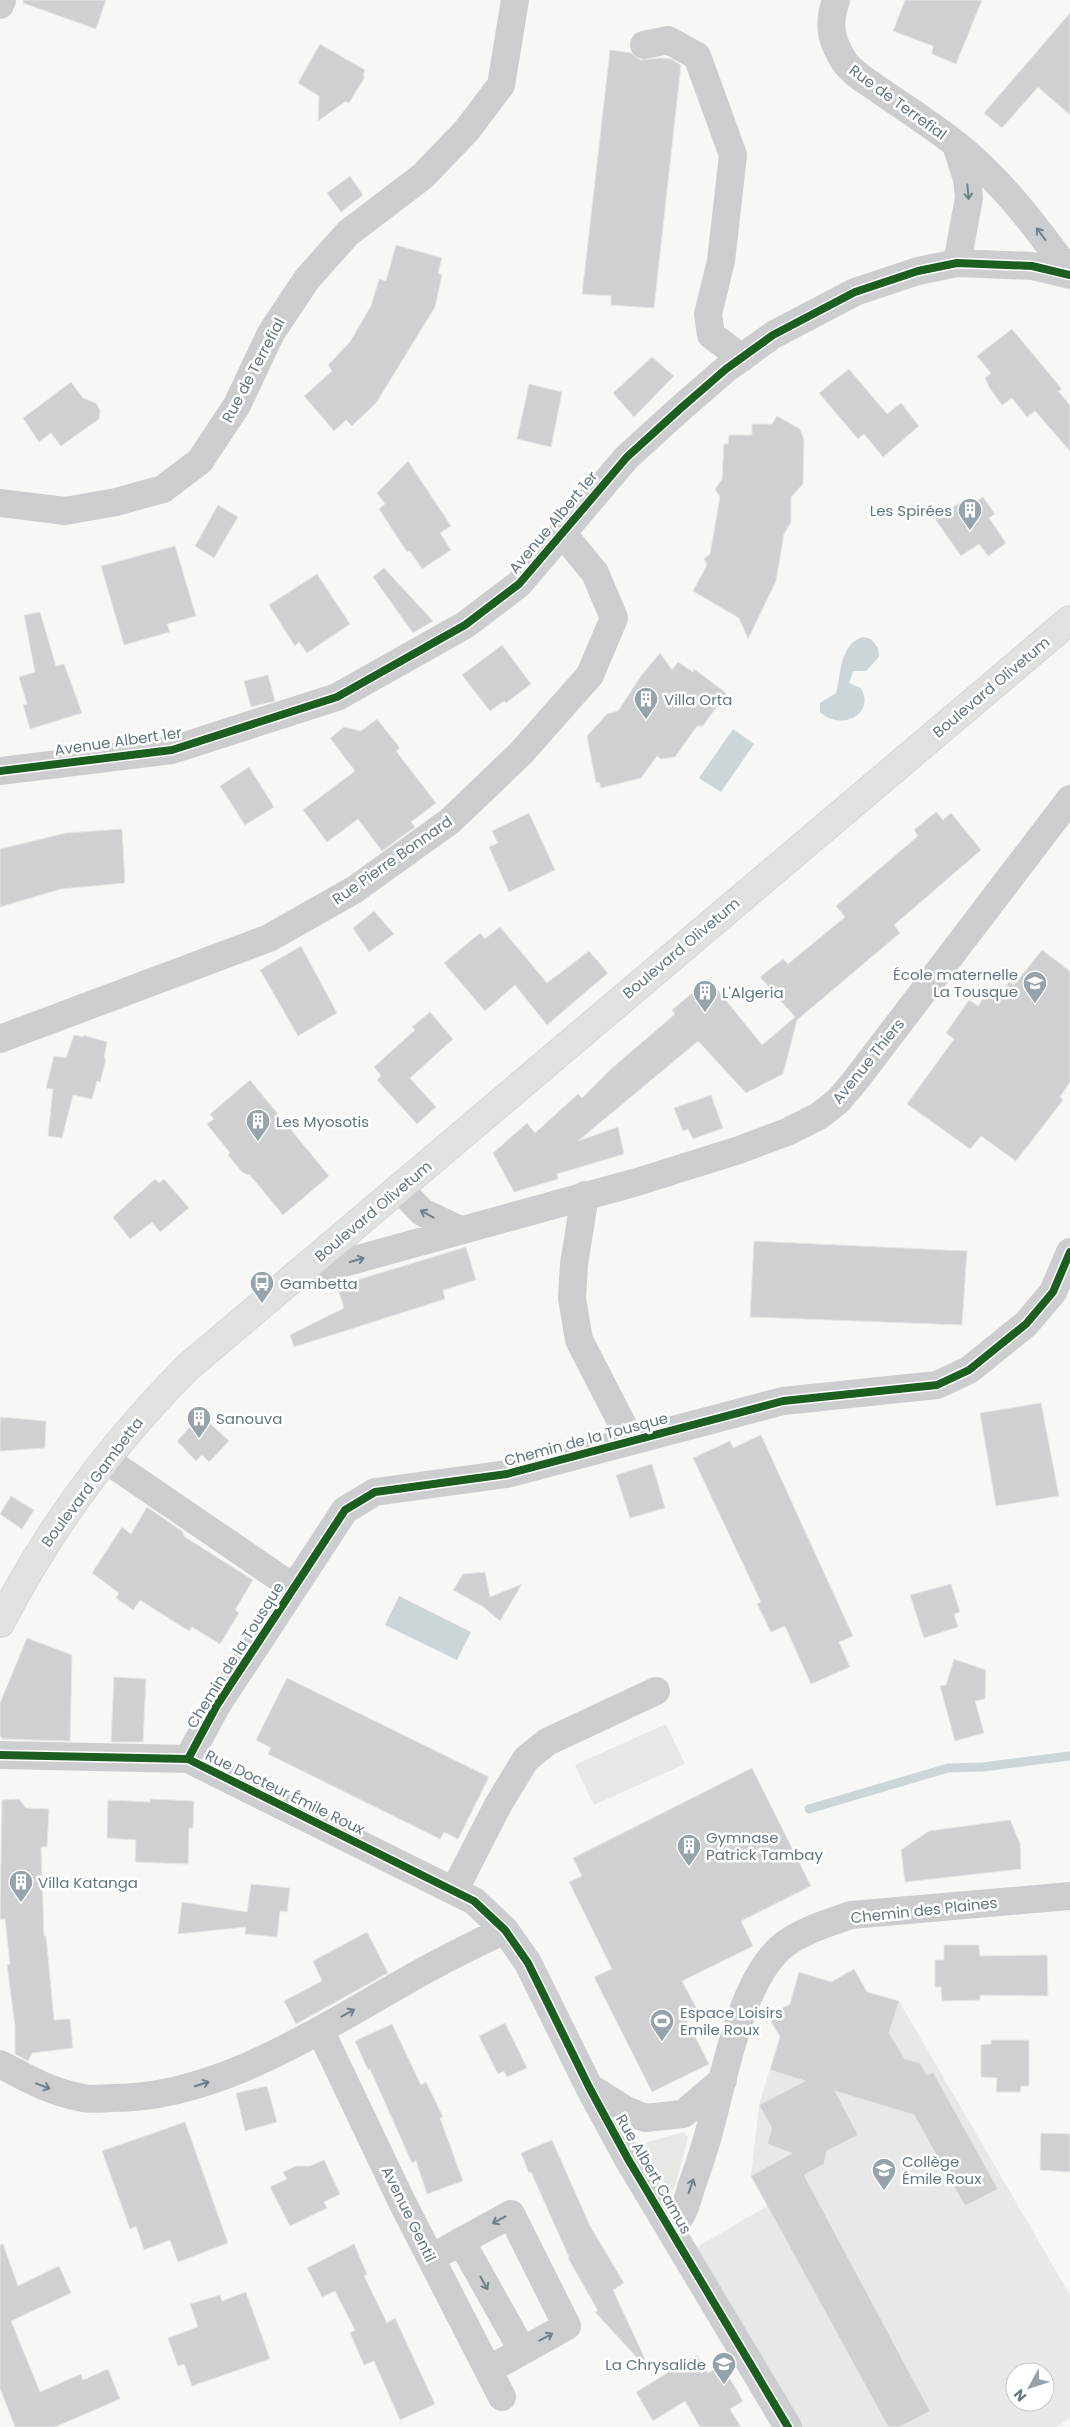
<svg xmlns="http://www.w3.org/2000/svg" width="1070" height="2427" font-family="Poppins,sans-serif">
<rect width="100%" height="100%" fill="#f7f7f6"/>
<path fill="#e7e9e8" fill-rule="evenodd" d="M799,1972L899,2001L1070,2295V2419L1056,2427H799L692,2250L767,2206L751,2176L759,2105ZM1015,2372H1045V2402H1015Z"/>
<path fill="#e6e9e3" d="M666,1724L685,1764L594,1805L575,1765Z
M684,2132L688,2137L687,2142L674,2189L669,2193L645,2150L647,2142Z"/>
<path fill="#ccd5d8" d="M863,637L871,639L878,648L879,657L866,671H853L849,683L861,688C876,716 839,731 820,712V703L836,693C842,672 839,645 863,637Z
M733,729L754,744L721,792L699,778Z
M399,1596L471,1632L457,1660L385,1625Z"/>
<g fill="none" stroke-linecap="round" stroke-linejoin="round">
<path stroke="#ccd5d8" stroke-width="9" d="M809,1809L948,1768L983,1767L1070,1756"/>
</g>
<path fill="#ced0d1" stroke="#e6e6e6" d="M23,0H106L96,29L23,3Z
M905,0H982L956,64L932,54L933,46L893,31Z
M1070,13V115L1038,87L1002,128L984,113Z
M320,44L365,70L363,76L365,77L349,103L346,101L318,121L319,96L298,83Z
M610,50L631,53L640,60L660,58L671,59L681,65L654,308L611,305V296L582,294Z
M350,176L363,195L341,212L327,193Z
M396,245L442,258L438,273L442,275L435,307L376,403L352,426L346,420L334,431L304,396L332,371L328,365L350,342L371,306L379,279L386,281Z
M1012,329L1062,389L1058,391L1070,405V451L1035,411L1027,417L1012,398L1002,405L989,387L985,378L991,373L977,356Z
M652,357L674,376L634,417L613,393Z
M849,369L887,414L901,403L919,426L883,457L864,434L858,439L819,393Z
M71,382L83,398L96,403L100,410L99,419L61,446L51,433L39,442L23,418Z
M529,384L562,392L551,447L517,439Z
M777,416L800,429L804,440L803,484L791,497V522L784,534L776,581L748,639L739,618L693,591L707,565L704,559L710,554L720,497L715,489L722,479L724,444H728L729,435H752V424H772Z
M408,461L451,526L440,533L451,550L422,569L410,551L407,552L379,509L385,504L377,493Z
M983,497L995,514L989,518L1006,543L988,556L979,544L961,556L935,519L961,502L966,508Z
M218,505L238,517L214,558L195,546Z
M175,546L196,616L167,624L170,632L124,645L101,566Z
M384,568L433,621L413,633L373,577Z
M317,574L350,624L307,653L299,642L295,646L269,605Z
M40,612L56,666L64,664L82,713L30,729L23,705L27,704L19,677L35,672L24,615Z
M502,645L531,684L506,703L504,701L490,711L462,675Z
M660,653L672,670L678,662L693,672L694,669L726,693L703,726H697L675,757L661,759L657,756L641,778L601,788L599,782L596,783L587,736L607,714L618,711L641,676Z
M268,675L275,701L251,707L244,681Z
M377,719L400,748L396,751L436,803L411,822L415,827L382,851L358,819L327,842L303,810L355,771L330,738L344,727L361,731Z
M249,767L274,807L245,825L220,786Z
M936,812L943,820L951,813L981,850L894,925L900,933L797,1020L783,1074L746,1093L699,1042H697L578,1141L618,1127L624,1154L557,1174L558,1179L514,1192L493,1153L527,1123L535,1133L578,1094L582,1098L611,1069L675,1014L672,1010L709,979L762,1045L795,1017L760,977L783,959L788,964L845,917L836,906L918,836L914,830Z
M529,813L555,870L509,892L489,847L498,843L492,831Z
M122,829L125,883L61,889L0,907V849L66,833Z
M374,911L394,934L369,952L353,928Z
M500,927L547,983L589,951L608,973L547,1025L515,985L485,1011L444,963L480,933L485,939Z
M301,946L337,1013L298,1036L260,970Z
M1042,950L1070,971V1082L1060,1097L1063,1100L1016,1161L981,1136L970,1149L907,1104L954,1039L946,1033L969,1000L978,1006L987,993L996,999L1009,982L1014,985Z
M430,1012L453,1039L410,1078L436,1107L417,1124L377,1080L381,1076L374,1067L415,1030L412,1027Z
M74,1035L83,1037V1035L107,1042L104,1058L106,1059L100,1082L97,1081L92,1099L73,1095L62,1138L48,1136L53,1089L46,1088L54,1056L66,1058Z
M250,1080L329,1176L283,1215L249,1174L248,1175L242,1172L228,1155L230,1153L207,1124L214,1119L210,1114Z
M711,1095L723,1128L693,1139L688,1129L683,1131L674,1108Z
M155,1179L159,1183L164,1179L189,1208L160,1232L152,1222L130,1239L113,1217Z
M754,1241L967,1251L962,1325L750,1317Z
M466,1247L476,1280L443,1290L445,1299L294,1347L290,1335L344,1308L337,1286Z
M1041,1403L1059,1496L996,1506L980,1413Z
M201,1415L229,1441L209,1462L202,1455L196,1461L177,1441Z
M0,1417L46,1421L45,1448L0,1451Z
M761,1435L853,1636L839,1642L850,1667L811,1684L785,1626L771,1632L757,1604L761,1602L693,1458L730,1441L733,1448Z
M652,1464L665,1508L630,1518L616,1475Z
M11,1496L34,1510L22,1529L0,1514Z
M147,1507L182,1531L185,1537L253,1580L235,1610L239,1613L220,1644L192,1627L189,1631L140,1600L133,1610L116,1598L119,1593L92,1573L122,1527L131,1534Z
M485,1572L490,1597L522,1584L500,1621L482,1606L453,1590L463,1574Z
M951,1584L960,1612L954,1614L958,1627L924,1638L910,1595Z
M27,1638L72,1655L70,1741L2,1739L0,1736V1703Z
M954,1659L986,1670L985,1699L975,1701L984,1733L955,1741L940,1686L946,1685Z
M114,1677L146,1679L143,1742H111Z
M287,1678L489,1777L458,1839L444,1832L440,1839L268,1754L271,1748L256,1740Z
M752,1768L811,1886L741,1921L753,1946L682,1981L699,2013L686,2019L709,2064L652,2092L594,1977L612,1969L569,1882L582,1876L573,1858Z
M19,1799L26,1808L49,1809L47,1847H41L44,1936H46L54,2020L70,2019L73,2048L32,2053L28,2061L15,2054V2026L7,1965L10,1964L5,1919H0L2,1800Z
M150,1799L194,1801L193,1828H189L188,1864L135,1862L136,1840L107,1838L108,1800L150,1802Z
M1010,1820L1020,1843L1021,1869L905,1882L901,1850L929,1831Z
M251,1884L290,1888L287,1912L280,1911L277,1937L245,1934L246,1927L178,1934L182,1902L247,1912Z
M367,1932L388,1973L296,2024L284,2001L322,1981L313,1961Z
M944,1945H979L980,1956L1047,1955L1048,1996L980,1995V2000L942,2001L941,1987H935V1960H944Z
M854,1969L867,1992L899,2001L889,2033L905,2059L920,2063L927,2075L933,2072L998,2189L965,2206L914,2115L835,2091L858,2135L827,2151L824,2164L804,2175L930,2411L900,2427H888L751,2176L792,2153L767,2144L772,2128L759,2105L805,2081L770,2070L780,2037L768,2016L790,2004L799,1972L831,1982Z
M505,2023L527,2068L507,2077L504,2071L498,2074L479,2036Z
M392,2024L421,2085L426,2082L443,2117L440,2118L463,2181L427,2194L416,2161L412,2163L370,2069L368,2070L355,2041Z
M991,2040H1029V2086H1021L1020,2092H996L997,2078L981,2077V2045L991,2044Z
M267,2086L277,2122L245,2131L236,2093Z
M185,2122L228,2243L178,2262L170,2240L144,2250L136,2226L130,2229L102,2151Z
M1041,2133L1070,2134V2172L1040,2170Z
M552,2140L590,2226L624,2283L613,2290L645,2359L641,2362L595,2312L598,2311L568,2258L569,2257L531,2172L529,2173L521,2153Z
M324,2160L340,2194L324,2202L327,2208L290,2226L270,2187L287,2179L283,2172L296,2166H310Z
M3,2244L18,2286L59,2266L71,2293L11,2321L40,2392L81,2374L83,2380L108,2369L120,2399L55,2427H15L0,2388V2245Z
M354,2244L367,2274L364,2276L387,2323L395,2318L435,2404L400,2420L374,2361L364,2365L350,2333L355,2330L335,2291L322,2297L307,2268Z
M246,2292L270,2359L192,2386L184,2364L178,2366L168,2338L198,2327L190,2304L220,2295L222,2301Z
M697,2355L708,2373L722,2365L743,2401L730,2409L741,2427H700L685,2401L653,2421L636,2392Z"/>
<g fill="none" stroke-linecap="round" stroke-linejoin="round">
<defs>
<path id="major" d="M0,1623C49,1528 112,1443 188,1367L1070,620"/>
</defs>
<use href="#major" stroke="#d4d5d6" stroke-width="30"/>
<path stroke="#cccdce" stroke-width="28" d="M836,0C828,24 830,39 844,61C852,73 868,82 879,90C905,108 932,125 957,145C1002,181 1036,227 1070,273
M0,5L2,0
M644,45L668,40L697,56L733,155L721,261L708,314L711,335L742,358
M956,145L967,179L969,198L957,263
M0,503L65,511L116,502L163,489L200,461L237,405L271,333L307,279L348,233L423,176L467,130L501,85L515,0
M0,771L172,750L337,697L465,625L519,584L627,457L681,408L726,369L773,335L855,292L918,271L957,263L1032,266L1070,275
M0,1039L269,938L354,890L450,821L521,753L590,675L614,618L595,573L563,534
M400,1189L422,1212L460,1230
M585,1195L574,1264L572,1298L579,1340L631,1441
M293,1277L637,1182L739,1150L787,1132L819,1116L838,1101L855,1081L1070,799
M105,1459L294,1588
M0,1755L188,1759L474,1901L505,1930L528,1963L589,2087L628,2159L788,2427
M188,1759L217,1705L345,1510L375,1492L507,1474L783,1401L937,1385L969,1370L1026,1324L1053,1292L1070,1252
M454,1891L498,1805L526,1759L547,1742L656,1691
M320,2030L402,2202L502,2397
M0,2064C28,2079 51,2092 83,2098C93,2100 104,2098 113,2098C217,2098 317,2031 404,1982C437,1963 471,1946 505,1930
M591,2088L626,2110L645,2118L683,2114L723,2080
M669,2227C685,2218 687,2199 693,2182C698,2168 703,2153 707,2139C723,2085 739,1979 785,1944C804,1930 829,1923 851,1915L1070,1896
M461,2241L522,2350
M431,2258L511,2214L567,2326L488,2370"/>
<use href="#major" stroke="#e0e1e1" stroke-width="28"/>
<defs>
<path id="cycleway" d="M0,771L172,750L337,697L465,625L519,584L627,457L681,408L726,369L773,335L855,292L918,271L957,263L1032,266L1070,275
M0,1755L188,1759L474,1901L505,1930L528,1963L589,2087L628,2159L788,2427
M188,1759L217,1705L345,1510L375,1492L507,1474L783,1401L937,1385L969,1370L1026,1324L1053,1292L1070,1252"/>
</defs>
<use href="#cycleway" stroke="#fff" stroke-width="11"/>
<use href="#cycleway" stroke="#1b5e20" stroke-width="8"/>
</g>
<defs><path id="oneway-shaft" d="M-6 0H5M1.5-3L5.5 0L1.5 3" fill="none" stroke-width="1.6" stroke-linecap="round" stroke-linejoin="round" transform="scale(1.25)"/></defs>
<g stroke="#6d7f8a">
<use href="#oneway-shaft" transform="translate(968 192) rotate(85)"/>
<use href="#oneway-shaft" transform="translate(1041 234) rotate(-127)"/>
<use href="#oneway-shaft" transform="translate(427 1214) rotate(-151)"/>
<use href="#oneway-shaft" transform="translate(357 1260) rotate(-16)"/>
<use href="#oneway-shaft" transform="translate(348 2013) rotate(-29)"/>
<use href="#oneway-shaft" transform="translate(202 2084) rotate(-18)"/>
<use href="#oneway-shaft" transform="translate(43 2086) rotate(21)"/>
<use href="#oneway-shaft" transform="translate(691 2186) rotate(-71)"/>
<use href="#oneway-shaft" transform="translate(499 2220) rotate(152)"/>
<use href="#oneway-shaft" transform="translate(484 2283) rotate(61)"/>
<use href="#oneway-shaft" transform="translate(546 2337) rotate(-28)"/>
</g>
<defs>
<symbol id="building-pin" viewBox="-11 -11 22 30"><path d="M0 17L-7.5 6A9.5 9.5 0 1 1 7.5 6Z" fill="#96a3ab" stroke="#fff"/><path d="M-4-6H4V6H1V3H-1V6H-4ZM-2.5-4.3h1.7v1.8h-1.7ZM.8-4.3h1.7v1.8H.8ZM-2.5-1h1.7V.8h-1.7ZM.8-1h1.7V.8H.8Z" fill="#fff"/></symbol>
<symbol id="school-pin" viewBox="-11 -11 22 30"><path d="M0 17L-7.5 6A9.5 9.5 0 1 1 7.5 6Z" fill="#96a3ab" stroke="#fff"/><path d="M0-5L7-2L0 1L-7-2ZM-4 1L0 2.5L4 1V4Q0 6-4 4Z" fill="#fff"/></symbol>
<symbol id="bus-pin" viewBox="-11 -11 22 30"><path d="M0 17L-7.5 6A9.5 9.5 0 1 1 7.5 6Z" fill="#96a3ab" stroke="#fff"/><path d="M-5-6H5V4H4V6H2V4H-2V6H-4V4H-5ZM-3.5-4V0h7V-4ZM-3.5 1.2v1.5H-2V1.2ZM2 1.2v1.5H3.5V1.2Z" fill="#fff"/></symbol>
<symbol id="stadium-pin" viewBox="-11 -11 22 30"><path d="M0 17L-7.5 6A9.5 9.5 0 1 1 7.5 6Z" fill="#96a3ab" stroke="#fff"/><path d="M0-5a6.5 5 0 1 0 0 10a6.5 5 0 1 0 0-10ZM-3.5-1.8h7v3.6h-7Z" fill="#fff"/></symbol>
</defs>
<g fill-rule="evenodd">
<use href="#building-pin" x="956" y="496" width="28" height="38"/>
<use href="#building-pin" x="632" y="685" width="28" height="38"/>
<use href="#school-pin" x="1021" y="969" width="28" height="38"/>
<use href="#building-pin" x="691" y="978" width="28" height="38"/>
<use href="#building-pin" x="244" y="1107" width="28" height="38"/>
<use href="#bus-pin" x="248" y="1269" width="28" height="38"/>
<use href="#building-pin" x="185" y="1404" width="28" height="38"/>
<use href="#building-pin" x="675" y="1832" width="28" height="38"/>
<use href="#building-pin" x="7" y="1868" width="28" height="38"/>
<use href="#stadium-pin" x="648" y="2007" width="28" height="38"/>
<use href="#school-pin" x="870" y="2156" width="28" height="38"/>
<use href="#school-pin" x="710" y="2350" width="28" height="38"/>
</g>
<g text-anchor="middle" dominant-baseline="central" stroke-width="5" stroke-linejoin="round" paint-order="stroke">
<g font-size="15" fill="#627682" stroke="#fff">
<text transform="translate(898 102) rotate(36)">Rue de Terrefial</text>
<text transform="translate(253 370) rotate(-62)">Rue de Terrefial</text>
<text transform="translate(553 522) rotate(-50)">Avenue Albert 1er</text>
<text transform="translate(991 687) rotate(-40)">Boulevard Olivetum</text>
<text transform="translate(118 741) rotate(-8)">Avenue Albert 1er</text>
<text transform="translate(392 860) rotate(-35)">Rue Pierre Bonnard</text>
<text transform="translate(681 948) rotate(-40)">Boulevard Olivetum</text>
<text transform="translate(868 1061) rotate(-51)">Avenue Thiers</text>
<text transform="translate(373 1211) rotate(-40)">Boulevard Olivetum</text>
<text transform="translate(586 1439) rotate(-15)">Chemin de la Tousque</text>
<text transform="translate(92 1482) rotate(-53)">Boulevard Gambetta</text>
<text transform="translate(235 1655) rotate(-58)">Chemin de la Tousque</text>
<text transform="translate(285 1792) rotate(26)">Rue Docteur Émile Roux</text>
<text transform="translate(924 1910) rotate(-6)">Chemin des Plaines</text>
<text transform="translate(654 2174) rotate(60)">Rue Albert Camus</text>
<text transform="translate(409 2214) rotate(64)">Avenue Gentil</text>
</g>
<g font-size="15" fill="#627682" stroke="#fff" text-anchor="start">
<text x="952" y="510" text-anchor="end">Les Spirées</text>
<text x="664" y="699">Villa Orta</text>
<text x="1018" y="974" text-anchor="end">École maternelle<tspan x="1018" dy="17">La Tousque</tspan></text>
<text x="722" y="992">L'Algeria</text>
<text x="276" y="1121">Les Myosotis</text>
<text x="280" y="1283">Gambetta</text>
<text x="216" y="1418">Sanouva</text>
<text x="706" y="1837">Gymnase<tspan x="706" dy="17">Patrick Tambay</tspan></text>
<text x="38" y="1882">Villa Katanga</text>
<text x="680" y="2012">Espace Loisirs<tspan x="680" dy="17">Emile Roux</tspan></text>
<text x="902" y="2161">Collège<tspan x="902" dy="17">Émile Roux</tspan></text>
<text x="706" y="2364" text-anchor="end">La Chrysalide</text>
</g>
</g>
<g transform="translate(1030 2387) rotate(230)"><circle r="24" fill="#ffffff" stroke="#c0c8cd"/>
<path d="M0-4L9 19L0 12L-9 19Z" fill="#96a3ab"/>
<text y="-8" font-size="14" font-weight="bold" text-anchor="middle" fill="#627682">N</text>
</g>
</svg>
